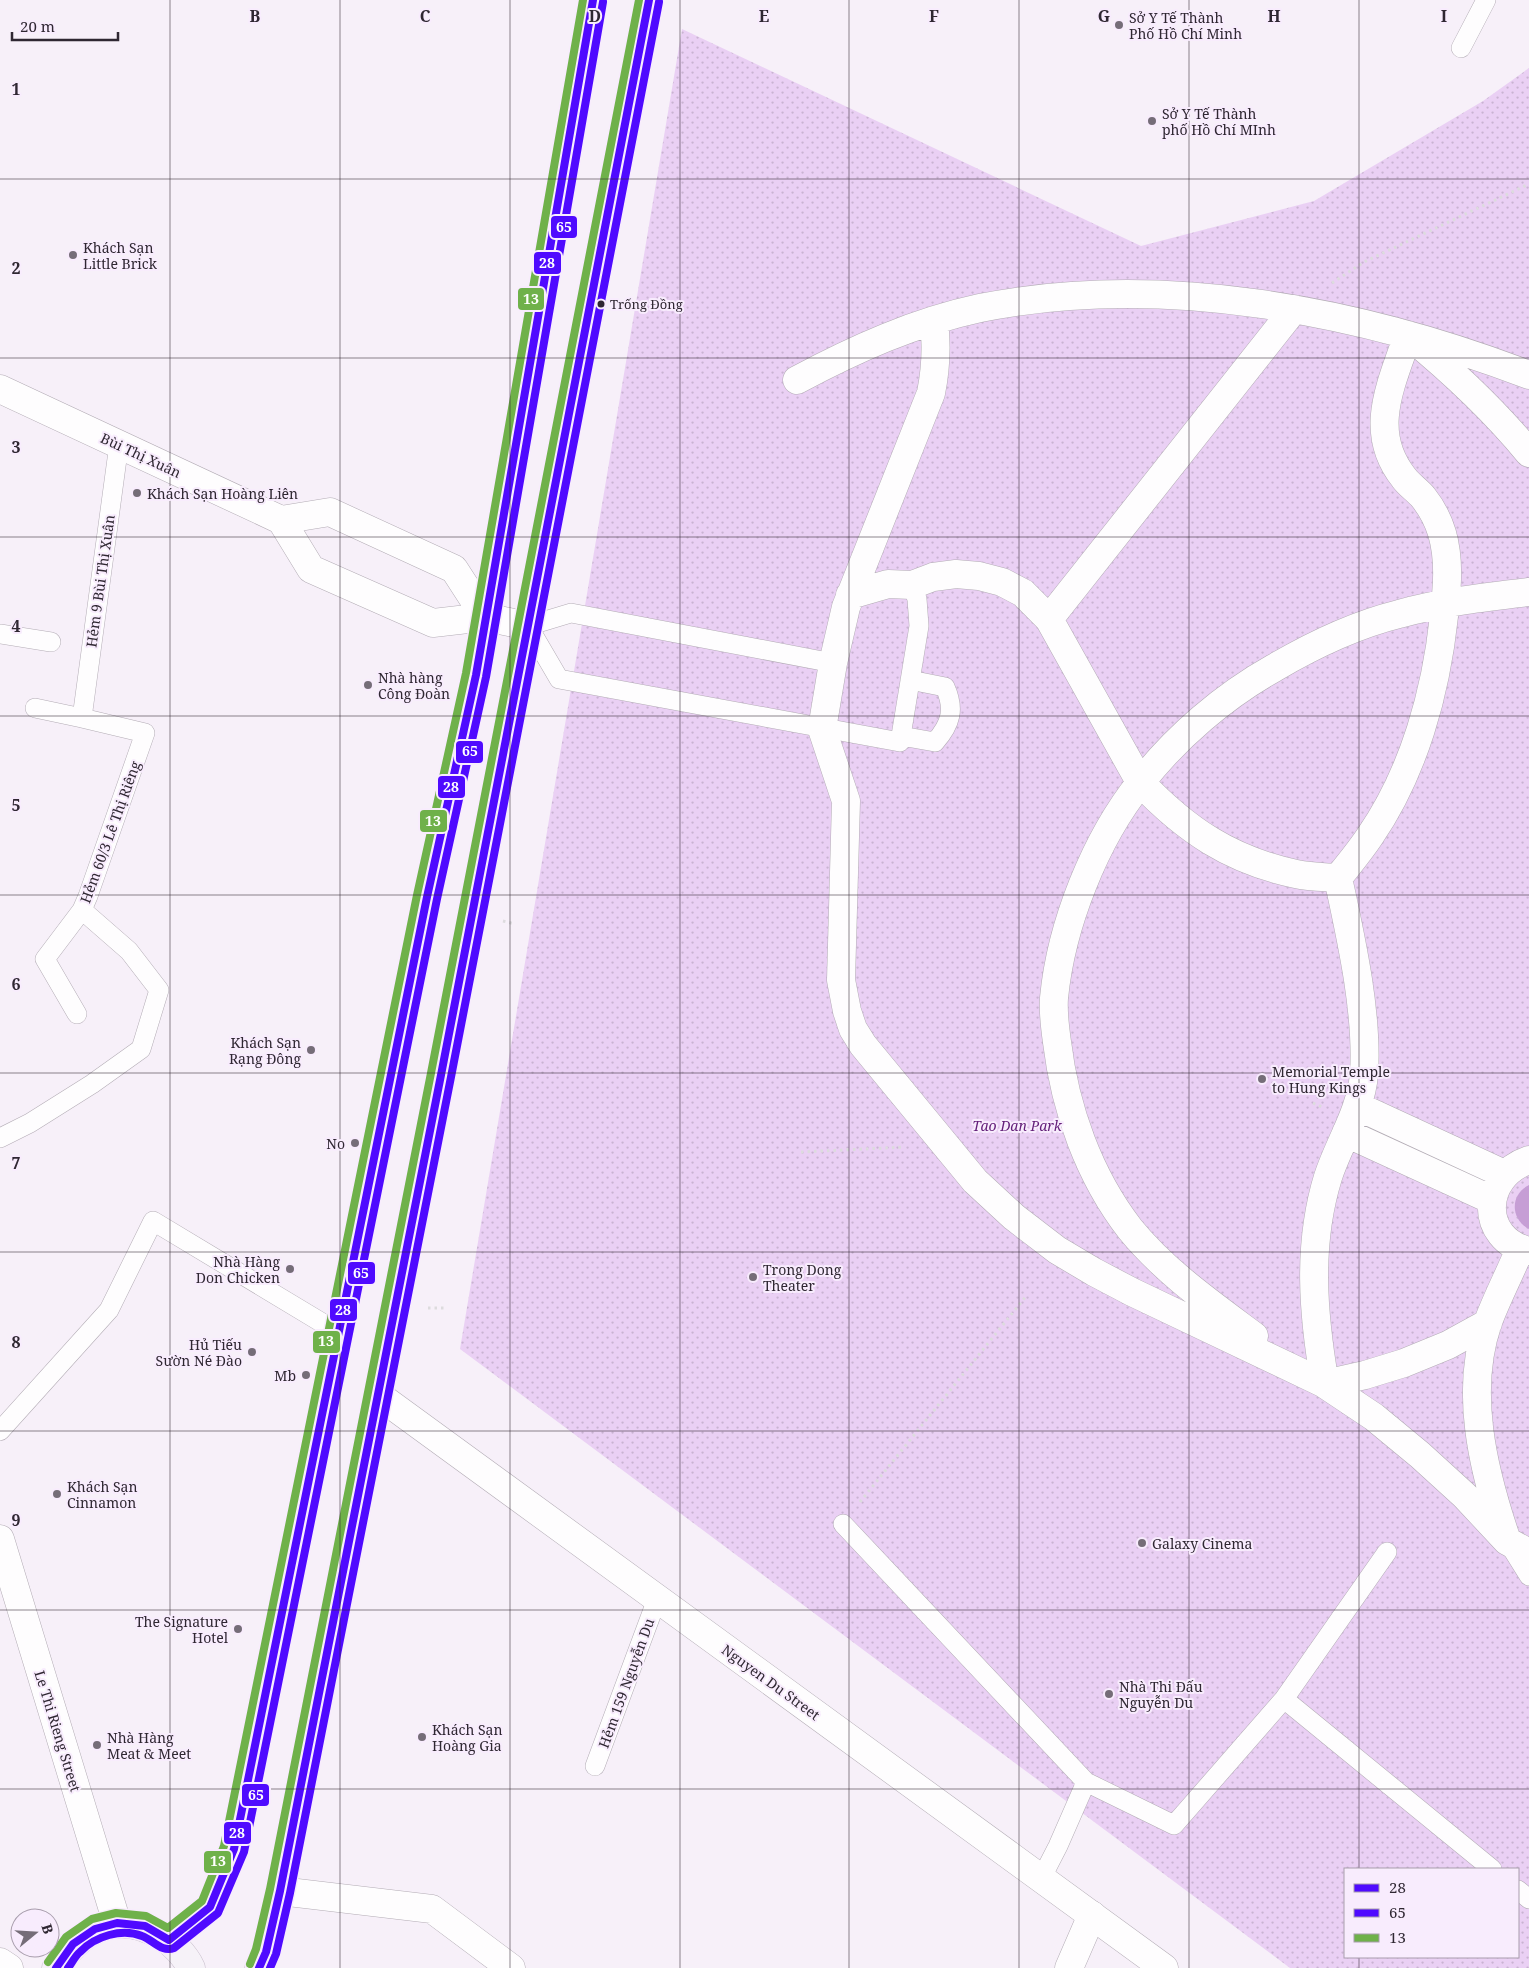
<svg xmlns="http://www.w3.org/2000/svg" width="1529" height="1968" font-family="'Noto Serif',serif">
<defs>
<pattern id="park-dots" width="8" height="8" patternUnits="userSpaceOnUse" patternTransform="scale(1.25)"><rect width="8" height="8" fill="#ead0f4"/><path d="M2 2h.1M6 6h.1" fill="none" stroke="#c9b3d2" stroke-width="1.8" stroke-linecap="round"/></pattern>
</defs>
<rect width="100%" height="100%" fill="#f7f0f9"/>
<path fill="url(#park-dots)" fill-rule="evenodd" d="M682,29L1141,246L1314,201L1483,101L1529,68V1968H1290L460,1349ZM1345,1869H1518V1957H1345Z"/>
<path fill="#c69ed5" d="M1529,1185V1229C1510,1219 1510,1194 1529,1185Z"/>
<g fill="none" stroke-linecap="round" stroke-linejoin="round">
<defs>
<path id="lane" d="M1461,48L1486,0
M0,634L51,642
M833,663L571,613L528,626L559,679L900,742L919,626L917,599L912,585
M35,708L82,718L119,444
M901,736L935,742C951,724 955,709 945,687L910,680
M77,1014L45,959L82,910L88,896L145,733L82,718
M0,1138L30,1123L92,1084L141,1049L159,990L129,951L82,910
M0,1431L109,1310L153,1221L339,1333
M843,1524L1086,1782L1058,1846L1041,1879
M1509,1544L1529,1576
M1284,1699L1492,1869
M595,1766L657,1599
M1086,1782L1174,1825L1284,1699L1387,1552
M1518,1890L1529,1899"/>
<path id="street" d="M934,321C937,346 936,368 931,393L846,607L833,663L822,729L846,801L841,980L847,1011L853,1029L863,1045L975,1181L1014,1217L1057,1250L1094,1272L1132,1292L1325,1384L1365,1375L1404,1363L1448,1345L1488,1323
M797,380C855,349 915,322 980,308C1161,272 1359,310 1529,375
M850,595L888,584L912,585L933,577L956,574L979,576L1002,582L1023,593L1049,619L1140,782C1186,830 1230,860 1296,874C1310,877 1324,877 1338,878
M1049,619L1294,309
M1357,1106L1504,1174
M1346,1133L1492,1200
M1529,1160C1480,1177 1479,1239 1529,1251
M1254,1336C1211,1304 1164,1271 1130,1229C1089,1176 1065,1109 1057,1042C1055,1028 1053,1012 1054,998C1061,925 1095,839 1141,782C1176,737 1224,696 1274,668C1313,645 1355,625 1399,614C1442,602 1485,597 1529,592
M1317,1379L1374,1417L1420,1455L1465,1496L1507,1541L1529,1553
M1325,1384C1313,1315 1307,1245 1328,1177C1339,1143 1361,1111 1364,1074C1368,1013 1351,938 1338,878C1349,864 1360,851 1370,836C1414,772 1436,692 1444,616C1447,588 1450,561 1442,533C1438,520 1431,507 1423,497C1417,490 1409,485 1404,478C1367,432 1391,385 1408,335C1452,371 1493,409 1529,453
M1505,1535C1483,1469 1464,1391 1488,1322C1497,1298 1510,1273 1520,1249
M280,1891L432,1909L511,1968
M1069,1968L1092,1915"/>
<path id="secondary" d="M0,389L281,520L311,569L433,623L485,617L528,626
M281,520L330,512L454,569L485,617
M378,1395L1164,1968
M0,1539L117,1923
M0,1962L9,1968"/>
<path id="primary" d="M169,1940L210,1907L234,1849L427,897L476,675L593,0
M56,1968C81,1928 116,1910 160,1935C172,1942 185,1955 191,1968
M259,1968L266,1952L280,1891L441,1075L649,0"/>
</defs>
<use href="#lane" stroke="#b3acb5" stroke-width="20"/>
<use href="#street" stroke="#b3acb5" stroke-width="29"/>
<use href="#secondary" stroke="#b3acb5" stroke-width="29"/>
<use href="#primary" stroke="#c6bcc9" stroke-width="29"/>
<path stroke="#dddbde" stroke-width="3" stroke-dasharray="2.5 4" stroke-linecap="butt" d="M1332,283L1364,262L1529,184
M503,921L515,924
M1313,1103L1322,1107
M801,1152L905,1147
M428,1308H445
M860,1502L1027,1295"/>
<use href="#lane" stroke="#fefdfe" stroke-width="19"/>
<use href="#street" stroke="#fefdfe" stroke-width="28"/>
<use href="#secondary" stroke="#fefdfe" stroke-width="28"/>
<use href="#primary" stroke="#f6f2f8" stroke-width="28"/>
<defs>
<path id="bus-1" d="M56,1968L73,1944L95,1929L117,1923L145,1926L169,1940L210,1907L234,1849L427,897L476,675L593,0
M259,1968L266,1952L280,1891L441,1075L649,0"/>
<path id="bus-2" d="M68,1968C72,1963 75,1956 80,1952C95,1936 122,1928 142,1936C153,1940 162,1953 174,1948L218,1913L244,1852L437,899L486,677L603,2
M270,1968L276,1954L290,1893L451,1077L659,2"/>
<path id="bus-3" d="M48,1962L66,1937L92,1919L116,1913L146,1916L168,1928L202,1901L224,1846L417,895L466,673L583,0
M250,1964L256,1949L270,1889L431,1073L639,0"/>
</defs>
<use href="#bus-1" stroke="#f8ecfd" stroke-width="11"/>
<use href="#bus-2" stroke="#f8ecfd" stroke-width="11"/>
<use href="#bus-3" stroke="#f8ecfd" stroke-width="11"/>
<use href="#bus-1" stroke="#4f0aff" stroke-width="8"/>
<use href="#bus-2" stroke="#4f0aff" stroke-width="8"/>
<use href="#bus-3" stroke="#6fb14a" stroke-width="8"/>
</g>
<path fill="none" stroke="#2f2732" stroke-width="1" stroke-opacity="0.55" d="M170,0V1968M340,0V1968M510,0V1968M680,0V1968M849,0V1968M1019,0V1968M1189,0V1968M1359,0V1869M0,179H1529M0,358H1529M0,537H1529M0,716H1529M0,895H1529M0,1073H1529M0,1252H1529M0,1431H1529M0,1610H1529M0,1789H1529M1359,1957V1968"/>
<g fill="#756d78" stroke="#f8ecfd" stroke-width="2">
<circle cx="1119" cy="25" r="5"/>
<circle cx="1152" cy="121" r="5"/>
<circle cx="73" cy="255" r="5"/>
<circle cx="137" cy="493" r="5"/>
<circle cx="368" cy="685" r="5"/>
<circle cx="311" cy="1050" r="5"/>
<circle cx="1262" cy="1079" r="5"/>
<circle cx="355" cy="1143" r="5"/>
<circle cx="290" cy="1269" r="5"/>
<circle cx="753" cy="1277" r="5"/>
<circle cx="252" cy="1352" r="5"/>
<circle cx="306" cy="1375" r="5"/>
<circle cx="57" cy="1494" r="5"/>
<circle cx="1142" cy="1543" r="5"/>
<circle cx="238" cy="1629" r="5"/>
<circle cx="1109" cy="1694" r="5"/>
<circle cx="422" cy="1737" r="5"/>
<circle cx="97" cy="1745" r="5"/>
</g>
<circle fill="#2f2732" stroke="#f8ecfd" stroke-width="2" cx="601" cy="304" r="4.5"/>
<g text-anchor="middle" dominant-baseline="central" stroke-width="4" stroke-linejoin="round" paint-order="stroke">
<g font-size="13" fill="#2f2732" stroke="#f8ecfd" text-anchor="start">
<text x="610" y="304">Trống Đồng</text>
</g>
<g font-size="14" fill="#2f2732" stroke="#f8ecfd" text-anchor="start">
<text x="1129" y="17">Sở Y Tế Thành<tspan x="1129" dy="16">Phố Hồ Chí Minh</tspan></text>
<text x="1162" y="113">Sở Y Tế Thành<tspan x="1162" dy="16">phố Hồ Chí MInh</tspan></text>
<text x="83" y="247">Khách Sạn<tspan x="83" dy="16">Little Brick</tspan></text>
<text x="147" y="493">Khách Sạn Hoàng Liên</text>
<text x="378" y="677">Nhà hàng<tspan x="378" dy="16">Công Đoàn</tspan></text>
<text x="301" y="1042" text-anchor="end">Khách Sạn<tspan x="301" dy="16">Rạng Đông</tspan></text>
<text x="1272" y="1071">Memorial Temple<tspan x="1272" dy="16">to Hung Kings</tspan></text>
<text x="345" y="1143" text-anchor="end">No</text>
<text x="280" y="1261" text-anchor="end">Nhà Hàng<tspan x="280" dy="16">Don Chicken</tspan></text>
<text x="763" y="1269">Trong Dong<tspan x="763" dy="16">Theater</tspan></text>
<text x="242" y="1344" text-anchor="end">Hủ Tiếu<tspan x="242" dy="16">Sườn Né Đào</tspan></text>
<text x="296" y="1375" text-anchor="end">Mb</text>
<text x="67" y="1486">Khách Sạn<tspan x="67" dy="16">Cinnamon</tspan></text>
<text x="1152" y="1543">Galaxy Cinema</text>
<text x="228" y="1621" text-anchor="end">The Signature<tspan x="228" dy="16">Hotel</tspan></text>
<text x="1119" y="1686">Nhà Thi Đấu<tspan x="1119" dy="16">Nguyễn Du</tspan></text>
<text x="432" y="1729">Khách Sạn<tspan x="432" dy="16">Hoàng Gia</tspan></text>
<text x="107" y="1737">Nhà Hàng<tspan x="107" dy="16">Meat &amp; Meet</tspan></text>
</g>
<g font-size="14" fill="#2f2732" stroke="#f8ecfd">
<text transform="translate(141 455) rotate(25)">Bùi Thị Xuân</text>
<text transform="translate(100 581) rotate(-82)">Hẻm 9 Bùi Thị Xuân</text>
<text transform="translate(110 832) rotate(-70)">Hẻm 60/3 Lê Thị Riêng</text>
<text transform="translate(771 1682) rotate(36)">Nguyen Du Street</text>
<text transform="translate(626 1683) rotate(-70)">Hẻm 159 Nguyễn Du</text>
<text transform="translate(58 1731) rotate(73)">Le Thi Rieng Street</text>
</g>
<g font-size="14" font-style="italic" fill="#64207a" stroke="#f8ecfd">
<text x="1017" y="1125">Tao Dan Park</text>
</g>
</g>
<g font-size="16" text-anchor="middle" font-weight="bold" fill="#2f2732" stroke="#f8ecfd" stroke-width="4" stroke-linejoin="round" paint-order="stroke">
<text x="255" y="22">B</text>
<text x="425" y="22">C</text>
<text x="595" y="22">D</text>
<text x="764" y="22">E</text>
<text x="934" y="22">F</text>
<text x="1104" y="22">G</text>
<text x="1274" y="22">H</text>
<text x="1444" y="22">I</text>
<text x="16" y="95">1</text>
<text x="16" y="274">2</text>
<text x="16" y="453">3</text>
<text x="16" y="632">4</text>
<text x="16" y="811">5</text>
<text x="16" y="990">6</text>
<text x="16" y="1169">7</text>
<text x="16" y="1348">8</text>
<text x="16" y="1526">9</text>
</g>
<g stroke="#f8ecfd" stroke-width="2">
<rect x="550" y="215" width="28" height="24" rx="5" fill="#4f0aff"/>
<rect x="533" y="251" width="29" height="24" rx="5" fill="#4f0aff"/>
<rect x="517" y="287" width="28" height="24" rx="5" fill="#6fb14a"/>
<rect x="455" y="740" width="29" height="24" rx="5" fill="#4f0aff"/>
<rect x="437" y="775" width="29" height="24" rx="5" fill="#4f0aff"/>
<rect x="419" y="809" width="29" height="24" rx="5" fill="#6fb14a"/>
<rect x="347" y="1261" width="29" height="24" rx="5" fill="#4f0aff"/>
<rect x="329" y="1298" width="29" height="24" rx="5" fill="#4f0aff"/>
<rect x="312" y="1330" width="29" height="24" rx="5" fill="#6fb14a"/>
<rect x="241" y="1783" width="29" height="24" rx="5" fill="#4f0aff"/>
<rect x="223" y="1821" width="29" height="24" rx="5" fill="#4f0aff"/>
<rect x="203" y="1850" width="29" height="24" rx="5" fill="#6fb14a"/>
</g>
<g font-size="14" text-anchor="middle" font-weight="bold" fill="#fff">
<text x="564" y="232">65</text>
<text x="547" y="268">28</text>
<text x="531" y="304">13</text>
<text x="470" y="756">65</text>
<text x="451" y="792">28</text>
<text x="433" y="826">13</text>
<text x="361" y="1278">65</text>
<text x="343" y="1315">28</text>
<text x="326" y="1346">13</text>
<text x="256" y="1800">65</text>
<text x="237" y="1838">28</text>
<text x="218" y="1866">13</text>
</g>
<rect x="1344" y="1868" width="175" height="90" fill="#f8ecfd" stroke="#a89dac"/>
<rect x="1354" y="1884" width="25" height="8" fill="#4f0aff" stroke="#a89dac"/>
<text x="1389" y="1893" font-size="15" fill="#2f2732">28</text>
<rect x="1354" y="1909" width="25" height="8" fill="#4f0aff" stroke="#a89dac"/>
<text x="1389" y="1918" font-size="15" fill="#2f2732">65</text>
<rect x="1354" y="1934" width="25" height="8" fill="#6fb14a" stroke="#a89dac"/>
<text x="1389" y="1943" font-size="15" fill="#2f2732">13</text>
<g transform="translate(35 1933) rotate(72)"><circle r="24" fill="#f8ecfd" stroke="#a89dac"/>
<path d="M0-4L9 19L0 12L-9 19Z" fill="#756d78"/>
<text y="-8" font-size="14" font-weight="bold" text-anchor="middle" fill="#2f2732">B</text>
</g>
<path d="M12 32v8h106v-8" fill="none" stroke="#2f2732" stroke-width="2.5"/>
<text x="20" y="32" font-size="15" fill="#2f2732" stroke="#f8ecfd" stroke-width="4" paint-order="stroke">20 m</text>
</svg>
